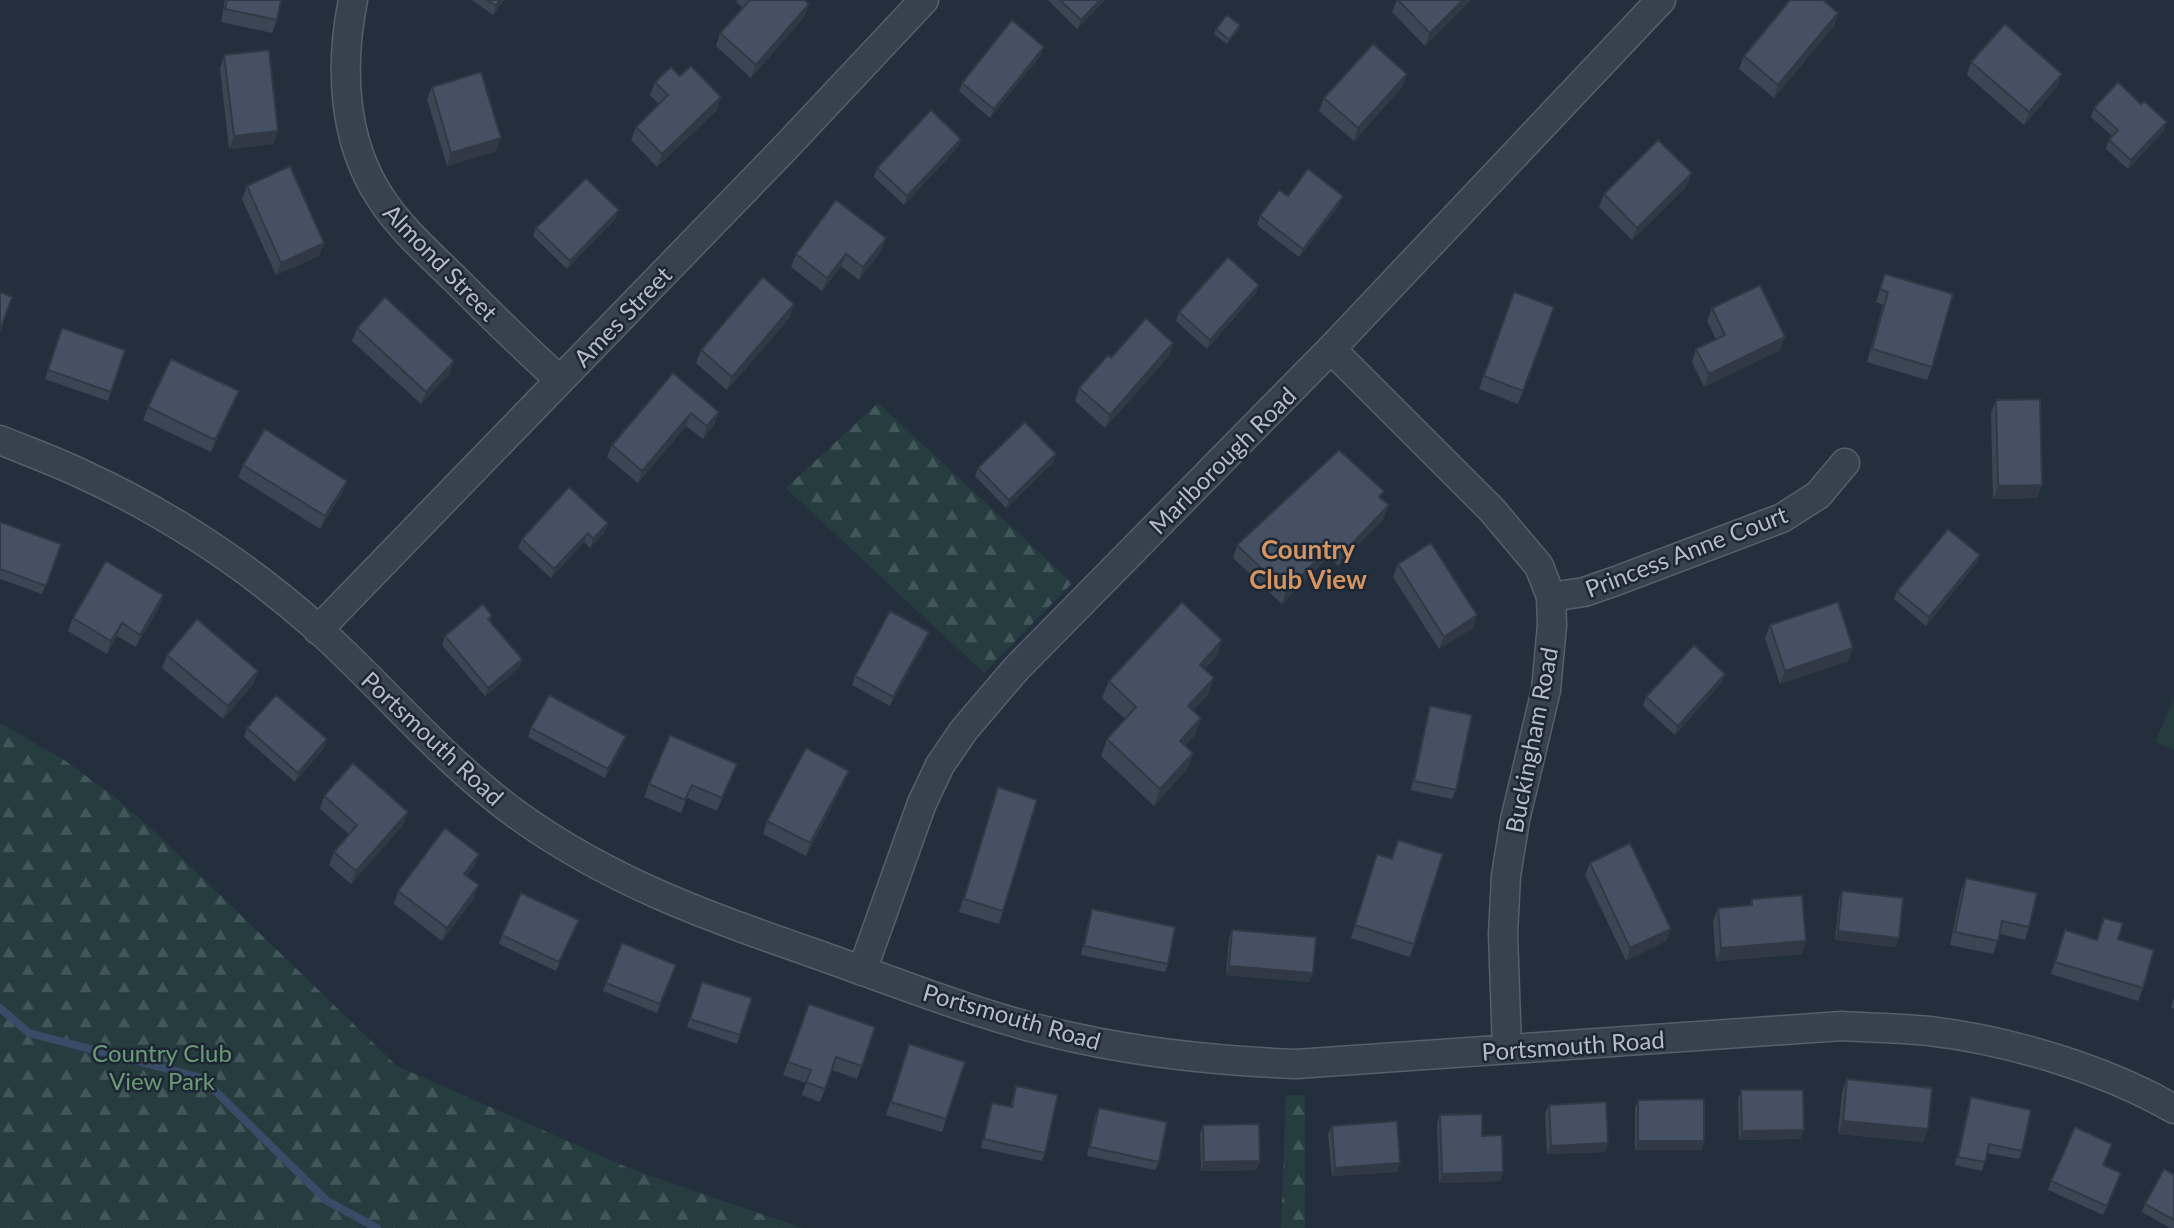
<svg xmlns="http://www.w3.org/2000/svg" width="2174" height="1228" font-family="Lato,sans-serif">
<defs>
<pattern id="forest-firs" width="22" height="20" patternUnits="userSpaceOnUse" patternTransform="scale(1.75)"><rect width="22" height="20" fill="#263c3f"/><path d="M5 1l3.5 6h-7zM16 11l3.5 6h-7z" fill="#435659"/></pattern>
</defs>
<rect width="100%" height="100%" fill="#242f3e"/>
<path fill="url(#forest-firs)" d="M878,403L1072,583L984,673L786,488Z
M0,723L64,760L112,795L156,833L397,1066L631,1169L802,1228H0Z
M1286,1095H1305V1228H1281Z"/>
<path fill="#263c3f" d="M2174,699V750L2155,742Z"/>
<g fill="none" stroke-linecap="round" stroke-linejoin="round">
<path stroke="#394c67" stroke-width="8" d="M0,1008L29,1033L202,1078L327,1201L377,1228"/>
<defs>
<path id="minor" d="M353,0C340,65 342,139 380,197C401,230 432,256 459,283C492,316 525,349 560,380
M1331,349L1492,510L1539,566L1551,597L1552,625L1546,690L1515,820L1506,876L1503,934L1507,1049
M0,440C27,451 55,461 82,474C167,513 246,565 316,627C384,688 442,760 516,814C610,882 707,916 816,954C898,983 990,1020 1076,1038C1149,1054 1221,1061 1296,1064L1842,1026C1871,1028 1900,1028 1929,1031C2008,1040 2105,1069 2174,1109
M1551,597L1584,592L1616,581L1782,518L1818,495L1845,463
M318,630L785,148L924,0
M862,971L922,803L940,765L964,730L1016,669L1331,349L1661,0"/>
</defs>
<use href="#minor" stroke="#565f6c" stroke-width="31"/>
<use href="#minor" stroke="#38414e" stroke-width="28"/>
</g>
<path fill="#3b4654" d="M225,0H281L277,20L272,33L221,22Z
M472,0H504L493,15Z
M737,0H804V17L751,78L716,46L720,33L743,8L736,2Z
M1048,0H1105L1077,29Z
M1397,0H1471L1425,46L1392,12Z
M1838,13L1834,26L1774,98L1739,69L1744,56Z
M1216,29L1239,30L1227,44L1214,34Z
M224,55L278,131L273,144L229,149L220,68Z
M1041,55L990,118L959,91L962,83Z
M1971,62L2062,74L2057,87L2024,125L1967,75Z
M1407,74L1402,87L1354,141L1319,111L1324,98Z
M680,76L717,110L657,167L631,140L636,127L659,104L650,95L655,82Z
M432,87L496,151L447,166L427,99Z
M2094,108L2164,131L2128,169L2106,149L2109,140L2113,137L2091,117Z
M961,139L958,147L904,205L874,177L877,168Z
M247,186L324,243L319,256L276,275L242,199Z
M1687,186L1632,240L1599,207L1604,194Z
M1340,204L1299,257L1257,225L1260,216Z
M615,219L567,269L533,236L536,228Z
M886,238L881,251L859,280L841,266L822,291L791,267L796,254Z
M1885,274L1932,367L1927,380L1867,362L1883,305L1876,302Z
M1259,285L1256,293L1207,349L1176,321L1179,312Z
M1514,292L1554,307L1518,404L1479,389Z
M1712,308L1780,350L1704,387L1692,362L1696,349L1716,339L1707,321Z
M790,317L727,390L696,363L701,350Z
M62,328L125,350L108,401L45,379Z
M357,328L454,361L449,374L421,404L352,341Z
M1173,343L1169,356L1105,428L1075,401L1079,388Z
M673,373L719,412L714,425L703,439L686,426L638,483L607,457L612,445Z
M239,391L234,404L211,452L143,420L148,407Z
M1996,400L2037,498L1993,499L1991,413Z
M1053,463L1006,508L975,476L978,468Z
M243,465L347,481L342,493L320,529L238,477Z
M1381,499L1384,518L1338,566L1329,556L1282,604L1233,558L1237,545Z
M0,522L61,544L42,594L0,579Z
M605,532L590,548L584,542L551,578L518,548L522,539Z
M1398,564L1477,615L1473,628L1439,649L1393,577Z
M1976,564L1926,626L1894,599L1897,591Z
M163,595L159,607L136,647L117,636L107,654L68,631L73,618Z
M492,616L490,621L522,659L519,668L485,696L442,645L445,636Z
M1770,625L1848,661L1780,684L1765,638Z
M929,632L926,640L890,706L852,685L855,676Z
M1222,640L1216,657L1205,669L1208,695L1193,710L1201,718L1195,735L1185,745L1193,753L1187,769L1154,806L1101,756L1107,739L1125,719L1102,698L1109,681Z
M167,655L254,683L223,719L162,668Z
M1725,674L1722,682L1675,735L1643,706L1646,697Z
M1430,706L1456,790L1452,799L1411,790L1427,715Z
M247,728L327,739L324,748L295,782L244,737Z
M531,728L626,736L623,745L605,778L528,737Z
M849,771L844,783L806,856L763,834L767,821Z
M732,777L717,811L687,798L681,813L644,797L649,784Z
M998,787L1003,911L999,924L959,912Z
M324,796L403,825L351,884L329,865L334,852L349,834L320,809Z
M1398,840L1414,944L1410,957L1351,938L1377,854L1391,858Z
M479,854L474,866L467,876L474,898L442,941L394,904L398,891Z
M1590,863L1666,941L1626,961L1585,875Z
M1966,878L2029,927L2025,940L2000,934L1993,954L1950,945L1961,891Z
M1842,891L1895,947L1835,940L1839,899Z
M1752,899L1802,954L1716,961L1713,921L1718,908L1749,906Z
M1092,909L1168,964L1165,972L1081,955L1089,918Z
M2104,918L2118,939L2143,988L2138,1001L2051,974L2065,930L2097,940Z
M579,920L556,971L499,944L502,935Z
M1232,930L1313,973L1309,982L1226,975L1229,938Z
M676,965L657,1013L603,991L606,983Z
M702,982L752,998L737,1044L687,1027Z
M2174,998V1009L2171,1007Z
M809,1004L875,1027L857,1079L832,1070L820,1102L802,1095L806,1083L783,1075Z
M909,1044L946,1119L942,1132L886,1115Z
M1847,1079L1928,1129L1923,1142L1838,1134L1842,1092Z
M1016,1086L1045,1153L1042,1161L981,1148L989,1112L992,1103L1010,1107Z
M1741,1090L1804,1130L1800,1139L1739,1140L1738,1099Z
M1971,1097L2022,1151L2019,1159L1987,1153L1982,1171L1955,1165L1968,1106Z
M1638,1100L1704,1141L1701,1150H1635V1108Z
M1549,1105L1608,1143L1605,1152L1547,1154L1545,1113Z
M1099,1108L1159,1162L1155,1170L1087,1156L1095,1117Z
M1440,1115L1482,1136L1500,1181L1439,1183L1437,1123Z
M1203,1125L1260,1161L1256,1170L1201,1171L1200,1134Z
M1332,1126L1400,1163L1397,1172L1332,1176L1328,1134Z
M2103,1165L2118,1182L2103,1215L2048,1190L2051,1181Z
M2174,1175V1228H2170L2142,1212L2145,1204Z"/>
<path fill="#303945" d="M500,0H504L493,15L496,6Z
M1100,0H1105L1077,29L1081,20Z
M1463,0H1471L1425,46L1430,33Z
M809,4L804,17L751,78L756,65Z
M1838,13L1834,26L1774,98L1778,85Z
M1240,25L1239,30L1227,44L1229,40Z
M1044,47L1041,55L990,118L994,109Z
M1407,74L1402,87L1354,141L1358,128Z
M2062,74L2057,87L2024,125L2029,112Z
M721,97L717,110L657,167L662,154Z
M2167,122L2164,131L2128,169L2131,160Z
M278,131L273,144L229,149L234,136Z
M501,138L496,151L447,166L451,153Z
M961,139L958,147L904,205L907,196Z
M1692,173L1687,186L1632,240L1637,228Z
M1343,196L1340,204L1299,257L1303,249Z
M619,210L615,219L567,269L570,261Z
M886,238L881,251L859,280L863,267Z
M324,243L319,256L276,275L281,263Z
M846,254L841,266L822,291L827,278Z
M1259,285L1256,293L1207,349L1210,340Z
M794,304L790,317L727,390L732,377Z
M1785,337L1780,350L1704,387L1709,374Z
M1173,343L1169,356L1105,428L1110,415Z
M454,361L449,374L421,404L426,392Z
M239,391L234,404L211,452L215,440Z
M719,412L714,425L703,439L707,426Z
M691,413L686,426L638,483L642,471Z
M1056,454L1053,463L1006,508L1009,500Z
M347,481L342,493L320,529L325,516Z
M2042,485L2037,498L1993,499L1998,486Z
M1389,505L1384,518L1338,566L1343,553Z
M608,523L605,532L590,548L593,539Z
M588,533L584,542L551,578L554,569Z
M1333,543L1329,556L1282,604L1286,592Z
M1980,555L1976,564L1926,626L1929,617Z
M163,595L159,607L136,647L140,635Z
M1477,615L1473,628L1439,649L1444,637Z
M122,623L117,636L107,654L111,641Z
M929,632L926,640L890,706L893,697Z
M1222,640L1216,657L1194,681L1200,665Z
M1853,648L1848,661L1780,684L1785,671Z
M522,659L519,668L485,696L488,688Z
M258,671L254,683L223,719L228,706Z
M1725,674L1722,682L1675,735L1678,726Z
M1214,678L1208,695L1182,722L1188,706Z
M1201,718L1195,735L1174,757L1180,741Z
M626,736L623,745L605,778L608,769Z
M327,739L324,748L295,782L298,773Z
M1193,753L1187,769L1154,806L1160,789Z
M737,764L732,777L717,811L722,798Z
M849,771L844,783L806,856L810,843Z
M408,812L403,825L351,884L356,871Z
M479,854L474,866L459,887L464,874Z
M479,885L474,898L442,941L447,928Z
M1671,929L1666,941L1626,961L1630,948Z
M1838,931L1899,938L1895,947L1835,940Z
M1806,941L1802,954L1716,961L1721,948Z
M1229,966L1313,973L1309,982L1226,975Z
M1843,1121L1928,1129L1923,1142L1838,1134Z
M1804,1130L1800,1139L1739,1140L1742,1131Z
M1638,1141H1704L1701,1150H1635Z
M1608,1143L1605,1152L1547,1154L1551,1146Z
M1260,1161L1256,1170L1201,1171L1204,1162Z
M1400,1163L1397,1172L1332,1176L1335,1168Z
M1503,1172L1500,1181L1439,1183L1442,1174Z"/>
<path fill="#455162" stroke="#303945" stroke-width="2" d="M227,0H281L277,20L225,9Z
M487,0H500L496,6Z
M750,0H804L809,4L756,65L720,33Z
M1060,0H1100L1081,20Z
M1398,0H1463L1430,33Z
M1790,0H1823L1838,13L1778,85L1744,56Z
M1227,15L1240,25L1229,40L1216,29Z
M1012,20L1044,47L994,109L962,83Z
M2005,24L2062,74L2029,112L1971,62Z
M1373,44L1407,74L1358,128L1324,98Z
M269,50L278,131L234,136L224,55Z
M691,66L721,97L662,154L636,127L668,95L655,82L671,67L680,76Z
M481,72L501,138L451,153L432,87Z
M2118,82L2141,104L2144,101L2167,122L2131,160L2109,140L2118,130L2094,108Z
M931,110L961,139L907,196L877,168Z
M1658,140L1692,173L1637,228L1604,194Z
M290,166L324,243L281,263L247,186Z
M1308,169L1343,196L1303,249L1260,216L1279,190L1288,196Z
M586,178L619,210L570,261L536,228Z
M836,200L886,238L863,267L846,254L827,278L796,254Z
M1228,257L1259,285L1210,340L1179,312Z
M1885,274L1953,294L1932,367L1872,349L1888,292L1880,289Z
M763,277L794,304L732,377L701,350Z
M1760,285L1785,337L1709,374L1696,349L1725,335L1712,308Z
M0,292L12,297L0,330Z
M1514,292L1554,307L1523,391L1484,376Z
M385,297L454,361L426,392L357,328Z
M1146,318L1173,343L1110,415L1079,388L1108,355L1111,358Z
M62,328L125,350L111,392L48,370Z
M171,359L239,391L215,440L148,407Z
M673,373L719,412L707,426L691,413L642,471L612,445Z
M2040,399L2042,485L1998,486L1996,400Z
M1025,422L1056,454L1009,500L978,468Z
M265,429L347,481L325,516L243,465Z
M1339,450L1384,491L1379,497L1389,505L1343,553L1333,543L1286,592L1237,545Z
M569,487L608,523L593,539L588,533L554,569L522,539Z
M0,522L61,544L46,586L0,569Z
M1948,529L1980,555L1929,617L1897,591Z
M1431,543L1477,615L1444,637L1398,564Z
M106,561L163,595L140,635L122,623L111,641L73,618Z
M1182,602L1222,640L1200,665L1214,678L1188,706L1201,718L1180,741L1193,753L1160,789L1107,739L1136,707L1109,681Z
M1838,602L1853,648L1785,671L1770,625Z
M483,604L492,616L488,619L522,659L488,688L445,636Z
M890,611L929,632L893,697L855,676Z
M197,619L258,671L228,706L167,655Z
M1694,645L1725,674L1678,726L1646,697Z
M276,695L327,739L298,773L247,728Z
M549,695L626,736L608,769L531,728Z
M1430,706L1472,715L1456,790L1414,781Z
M670,735L737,764L722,798L692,785L685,800L649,784Z
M806,748L849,771L810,843L767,821Z
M353,763L408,812L356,871L334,852L357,825L324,796Z
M998,787L1037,800L1003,911L964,899Z
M445,828L479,854L464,874L479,885L447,928L398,891Z
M1398,840L1443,854L1414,944L1355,925L1377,854L1392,859Z
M1630,843L1671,929L1630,948L1590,863Z
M1966,878L2037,893L2029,927L2002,921L1998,941L1955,932Z
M1842,891L1903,898L1899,938L1838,931Z
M521,893L579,920L559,962L502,935Z
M1802,895L1806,941L1721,948L1718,908L1752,905V899Z
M1092,909L1175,927L1168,964L1084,946Z
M2104,918L2123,923L2118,939L2154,950L2143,988L2055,962L2065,930L2097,940Z
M1232,930L1316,937L1313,973L1229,966Z
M622,943L676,965L660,1004L606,983Z
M702,982L752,998L740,1035L690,1019Z
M809,1004L875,1027L862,1066L836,1057L825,1089L806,1082L811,1070L788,1062Z
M909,1044L965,1062L946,1119L891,1102Z
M1847,1079L1932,1088L1928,1129L1843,1121Z
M1016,1086L1058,1095L1045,1153L984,1139L992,1103L1012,1107Z
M1741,1090H1803L1804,1130L1742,1131Z
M1971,1097L2031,1110L2022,1151L1989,1144L1985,1162L1958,1157Z
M1704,1099V1141H1638V1100Z
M1606,1102L1608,1143L1551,1146L1549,1105Z
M1099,1108L1167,1122L1159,1162L1090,1147Z
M1482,1114V1136L1502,1135L1503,1172L1442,1174L1440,1115Z
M1397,1121L1400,1163L1335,1168L1332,1126Z
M1259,1124L1260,1161L1204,1162L1203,1125Z
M2075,1127L2112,1144L2103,1165L2121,1173L2107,1206L2051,1181Z
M2164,1169L2174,1175V1220L2145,1204Z"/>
<g text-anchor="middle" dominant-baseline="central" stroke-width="5" stroke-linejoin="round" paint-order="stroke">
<g font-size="24" fill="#b4bcc9" stroke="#1d2633">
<text transform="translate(441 262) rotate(46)">Almond Street</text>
<text transform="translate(622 316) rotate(-46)">Ames Street</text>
<text transform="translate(1222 460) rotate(-45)">Marlborough Road</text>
<text transform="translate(1686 551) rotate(-21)">Princess Anne Court</text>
<text transform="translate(433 738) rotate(43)">Portsmouth Road</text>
<text transform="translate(1531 740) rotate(-79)">Buckingham Road</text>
<text transform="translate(1012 1016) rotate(16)">Portsmouth Road</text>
<text transform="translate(1573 1045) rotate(-4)">Portsmouth Road</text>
</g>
<g font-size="24" fill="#6b9a76" stroke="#1d2633">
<text x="162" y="1052">Country Club<tspan x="162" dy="28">View Park</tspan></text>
</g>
<g font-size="26" font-weight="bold" fill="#d59563" stroke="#1d2633">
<text x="1308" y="549">Country<tspan x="1308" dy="30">Club View</tspan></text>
</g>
</g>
</svg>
